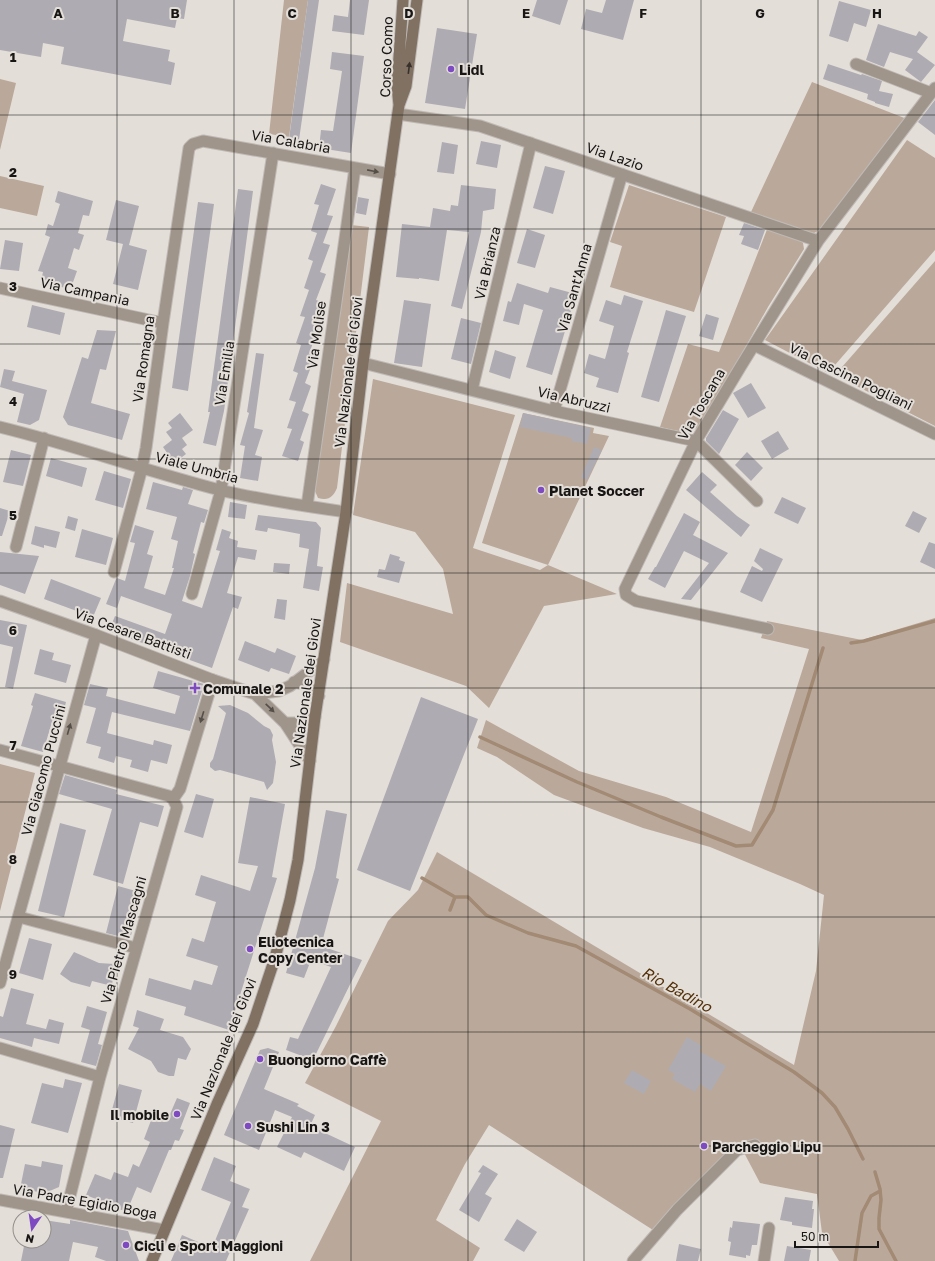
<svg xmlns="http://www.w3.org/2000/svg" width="935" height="1261" font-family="'Golos Text',sans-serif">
<rect width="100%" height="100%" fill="#e4ded9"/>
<path fill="#baa99a" d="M284,0H308L289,137L269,134Z
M0,79L16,83L0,150Z
M812,82L907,119L825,228L814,233L789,227L751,212Z
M907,140L935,158V250L828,373L765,340Z
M0,176L44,186L37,216L0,208Z
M629,185L726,217L694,312L610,287L622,246L610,242Z
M351,225L369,227L337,488C333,497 329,501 318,498L315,491Z
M768,227L797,236L803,243L804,249L768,307L701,426C688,436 675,430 660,427L688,344L719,352Z
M935,261V426L835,375Z
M373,379L515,415L473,548L540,570L548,565L482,543L523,413L594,428L593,433L609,436L548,565L617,594L544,606L489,708L466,686L340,642L347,583L453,614L443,569L415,532L353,515Z
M935,618V1261H839L822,1233L817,1194L760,1183L741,1147L653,1230L489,1125L465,1164L436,1220L480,1248L473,1261H310L381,1121L305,1083L336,1026L388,921L418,890L437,852L794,1065L816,971L824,895L800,884L710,847L643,828L554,795L497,757L477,748L486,720L579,771L666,797L751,832L809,649L761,638L767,621L862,640Z
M0,764L35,773L0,911Z"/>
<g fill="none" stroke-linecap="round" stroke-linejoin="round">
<path stroke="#a28a75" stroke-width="3.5" d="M851,643L864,641L935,621
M480,737L577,782L661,817L736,846L752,845L773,810L823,648
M422,878L455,897
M450,910L455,897H468L486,915L528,933L576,946L690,1009L794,1072L822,1093L835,1107L848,1129L863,1159
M875,1172L880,1189L881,1200L879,1218V1229L896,1261
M855,1261L862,1213L871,1196L880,1191"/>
</g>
<path fill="#aeacb2" d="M0,0H187L184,19L177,18L175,28L127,19L123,41L170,50L168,61L175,63L171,85L61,64L64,47L43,43L41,57L0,50Z
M308,0H319L298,147L288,146Z
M350,0H369L364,35L332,31L334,15L348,17Z
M537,0H568L560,25L532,16Z
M606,0H634L623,40L581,29L586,9L602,13Z
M839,1L871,10L866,27L854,23L848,42L829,36Z
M878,24L916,36L919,31L928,37L917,52L935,65L921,82L905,70L913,59L890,52L884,67L866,60Z
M437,28L477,34L465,109L425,103Z
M332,52L364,56L351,153L319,148L321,130L333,131L342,71L330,69Z
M828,64L861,75L862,74L882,81L879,91L893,94L889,107L875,103V102L867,99L868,94L823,79Z
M935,100V135L918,122Z
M481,141L501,145L497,168L476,164Z
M442,142L458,145L454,174L437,172Z
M545,166L565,171L553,214L533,208Z
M321,184L336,189L327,215L333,216L323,243L330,245L320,272L326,274L316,300L322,302L313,328L318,329L309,354L315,356L305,383L311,386L302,411L309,414L300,440L304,442L298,461L282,456L292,429L287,428L296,402L289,400L298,373L293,371L301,345L296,343L305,317L300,316L309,290L304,288L313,261L308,259L317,233L311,231L319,205L314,204Z
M461,185L496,189L494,209L483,211L481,232L462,309L451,306L469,232L447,230L439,281L419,278V279L396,277L402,224L430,227L433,208L450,211L451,205L458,206Z
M238,189L253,191L224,411L216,446L203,443L210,412H208Z
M58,191L93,201L89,216L83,215L78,233L84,235L79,250L74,248L68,268L77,271L72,285L67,284L65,288L41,281L43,272L38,271L50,237L45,235L48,224L53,226L60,204L55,202Z
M358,197L369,199L366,215L356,213Z
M116,200L139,206L129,245L147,250L138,290L113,284L123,244L106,240Z
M198,202L214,204L188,391L172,388Z
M744,223L765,230L758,250L741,244L744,236L739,235Z
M527,229L545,235L535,268L517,263Z
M5,240L23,243L19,271L0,269Z
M517,283L548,293L550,287L576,294L552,375L526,367L543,310L524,304L519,325L503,321L508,301L511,302Z
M624,295L643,301L627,352L629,353L618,393L596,387L599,378L584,373L589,354L605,359L614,326L599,321L606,300L621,305Z
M404,300L431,304L422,367L394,363Z
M32,305L65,313L60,335L27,327Z
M666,310L686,316L659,402L641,397Z
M706,314L719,318L713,340L699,336Z
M461,318L481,323L471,364L451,359Z
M97,330L116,331L106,370L100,369L91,403L130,414L122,440L68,425L63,417L82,357L88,359Z
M495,350L516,357L510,379L489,372Z
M256,353L264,354L254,428L263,430L255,455L262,457L258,481L240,478L245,446L240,445L249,413L247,412Z
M4,369L15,371L12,381L47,390L39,420L30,425L17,422L24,394L0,387Z
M751,383L766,408L748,418L733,393Z
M723,410L739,419L719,454L706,441V438Z
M180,413L193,430L182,438L187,445L182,449L186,454L174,463L163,447L172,440L166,432L172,428L168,423Z
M523,413L591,428L587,444L571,441L572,438L520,427Z
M778,431L789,449L772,459L761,441Z
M594,447L602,450L587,480L581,477Z
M11,450L31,455L23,486L3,482Z
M747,452L763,468L751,481L735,465Z
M51,458L87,468L82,487L46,476Z
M104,471L131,479L123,508L95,500Z
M702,472L717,485L710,492L737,516L750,525L741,537L686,490Z
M153,482L182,490L183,487L193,490L188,504L208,510L204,523L201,522L193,553L195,554L190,576L182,601L202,608L220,551L216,550L222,529L231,532L229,538L238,541L237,547L257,550L255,560L238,557L227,593L242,597L238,609L233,607L212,668L109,631L115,616L165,634L172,614L121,596L117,608L106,604L116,579L117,578L125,581L135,543L130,542L135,525L154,531L147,554L153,556L144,588L165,595L174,568H172L178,541L171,539L177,517L146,509Z
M782,497L806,508L798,524L774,513Z
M230,502L247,505L245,519L228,517Z
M0,508L10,511L2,536H0Z
M913,511L927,518L919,533L905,526Z
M684,513L700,522L693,535L728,553L691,600L681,599L709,563L684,551L665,588L648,579L655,567H656Z
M258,515L316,522L321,528L317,566L323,567L319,591L303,588L309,549L299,547L300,534L268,528L267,532L255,530Z
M68,516L78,519L75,531L65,528Z
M35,526L60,532L56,548L44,545V548L31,544Z
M82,529L113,538L106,565L75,557Z
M929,542L935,544V569L920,562Z
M760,548L783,559L762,602L740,592L752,566L762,571L763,569L754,561Z
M0,552L39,556L25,594L0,585Z
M390,554L400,557L399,560L405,562L399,583L377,577L379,569L385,570Z
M274,563L290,564L289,574L273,572Z
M51,579L101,598L93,617L44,599Z
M277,599L287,600L285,620L274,618Z
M0,620L27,625L13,689L5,687L13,647L0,644Z
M245,641L275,653L277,648L296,656L289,674L271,668L269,672L238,660Z
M40,649L54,653L52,660L71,665L66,683L34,674Z
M158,671L204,684L190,731L112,712L107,733L153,745L154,740L172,745L167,764L151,760L148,772L130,767L132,760L116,756L114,763L98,758L101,747L86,743L96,708L84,705L90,684L108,688L106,696L175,714L180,696L153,688Z
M35,693L66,702L63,714L55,712L43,752L21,746L33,706L31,705Z
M421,697L478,719L410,891L357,870Z
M230,705L248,713L264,726L270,729L273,735L272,740L276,762L273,783L267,790L264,782L220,770L215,771L210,767V763L213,759L226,713L218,706Z
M65,775L117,790L116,794L164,806L158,827L140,822L123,884L93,875L112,809L59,794Z
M196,794L214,799L203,838L184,832Z
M250,797L285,804L272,877L277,878L229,1030L184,1015L186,1007L145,995L149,978L191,990L194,980L212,985L218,966L186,956L192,938L204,942L216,902L195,895L201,875L250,891L258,866L238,863Z
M326,810L347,814L336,878L339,879L321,946L362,960L313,1060L286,1050L290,1037L298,1039L331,967L311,960L304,978L286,973L315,868Z
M60,823L86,830L64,917L38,911Z
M118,886L143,893L130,939L106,933Z
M29,938L52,944L43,980L19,973Z
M74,952L99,963L114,964L112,986L92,981L90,987L71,982L60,974Z
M11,988L34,994L26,1024L46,1029L49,1019L64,1023L59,1044L34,1038L32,1047L0,1038V1016L3,1017Z
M87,1006L107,1012L98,1044L102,1045L96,1066L81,1062L90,1030L81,1027Z
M137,1010L164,1019L160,1030L183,1037L191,1049L186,1060L178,1058L174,1076H169L158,1072L151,1061L128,1049L139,1028L133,1026Z
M687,1037L702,1046L699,1051L726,1066L711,1091L700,1084L695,1092L672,1079L675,1074L668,1070Z
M268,1048L279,1052L264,1089L299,1104L297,1106L315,1115L310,1126L355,1147L344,1171L304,1152L301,1158L277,1147L292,1117L275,1110L259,1150L224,1135L260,1050Z
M632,1070L651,1081L644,1094L624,1083Z
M65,1079L82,1083L68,1133L31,1123L42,1083L63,1088Z
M119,1084L142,1090L133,1123L110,1117Z
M177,1098L190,1103L180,1129L184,1130L179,1141L175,1140L171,1150H169L151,1193L137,1187L127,1211L107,1207L108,1204L86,1195L95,1174L111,1180L114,1172L128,1177L133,1164L139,1167L150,1142L144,1139L153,1115L167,1121Z
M0,1125L15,1129L3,1178H0Z
M214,1157L236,1166L230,1181L250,1189L242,1207L249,1209L226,1261H171L182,1235L212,1248L231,1202L201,1190Z
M42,1161L63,1165L59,1187L45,1193L20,1189L25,1164L41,1167Z
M483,1165L498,1174L485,1194L492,1198L479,1222L459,1210L481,1173L478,1172Z
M785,1197L813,1201L812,1209H814L812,1228L792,1225V1222L780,1220Z
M517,1219L537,1232L524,1252L504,1240Z
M44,1220L70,1224V1220L128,1231L139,1261H106L95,1257L98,1247L73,1242L69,1261H21L25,1241H44Z
M733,1221L760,1224L757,1245H752L750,1256L746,1255V1258L729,1255L731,1242L728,1241L730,1227L732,1228Z
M679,1244L701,1249L698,1261H676Z
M787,1246L811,1250L809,1261H784Z"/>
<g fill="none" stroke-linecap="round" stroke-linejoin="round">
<defs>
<path id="minor" d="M856,64L931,93
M398,114L480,126L818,241
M0,288L163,323
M754,345L935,434
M363,363L554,411L696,441L757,501
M472,390L531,143
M554,411L622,174
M0,427C74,445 146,471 220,490C261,500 304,506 346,512
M307,506L355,168
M16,547L44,438
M114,572L142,468L146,448L163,323L189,148L193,144L203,141L390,174
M192,594L221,490L273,153
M768,629L636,601L626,595L625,589L696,441L741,366L818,241L935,88
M0,750L169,796L173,799
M173,799L180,789L213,680
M19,917L136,948
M0,983L96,635
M0,1048L100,1077
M0,1200L164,1230
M66,1212L100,1077L177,807L173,799
M633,1261L677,1210L737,1150L755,1145
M764,1261L769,1228"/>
<path id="tertiary" d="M0,601L96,635L213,680L255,694L285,723L310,761
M294,682L307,685L319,696
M255,694L279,691L290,686L324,660
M285,723H300L315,717"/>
<path id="secondary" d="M399,105L397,86L403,0
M152,1261L217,1104L253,1024L275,958L290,900L298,860L315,717L346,512L363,363L399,105L406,86L417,0"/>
</defs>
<use href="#minor" stroke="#bfbab6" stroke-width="13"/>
<use href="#tertiary" stroke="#bfbab6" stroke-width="13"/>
<use href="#secondary" stroke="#bfbab6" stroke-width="13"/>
<use href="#minor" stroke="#a0958b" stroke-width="11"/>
<use href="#tertiary" stroke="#a0958b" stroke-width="11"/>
<use href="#secondary" stroke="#807163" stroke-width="11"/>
</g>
<defs><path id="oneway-solid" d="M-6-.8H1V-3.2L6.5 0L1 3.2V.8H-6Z"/></defs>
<use fill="#37312c" href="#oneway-solid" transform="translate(409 68) rotate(-83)"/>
<g fill="#554f4a">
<use href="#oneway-solid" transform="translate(373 171) rotate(11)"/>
<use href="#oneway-solid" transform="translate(270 708) rotate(44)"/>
<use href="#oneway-solid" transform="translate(202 717) rotate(107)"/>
<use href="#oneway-solid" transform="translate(69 729) rotate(-74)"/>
</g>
<path fill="none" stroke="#181614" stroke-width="1" stroke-opacity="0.55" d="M117,0V1261M234,0V1261M351,0V1261M468,0V1261M584,0V1261M701,0V1261M818,0V1261M0,115H935M0,229H935M0,344H935M0,459H935M0,573H935M0,688H935M0,802H935M0,917H935M0,1032H935M0,1146H935"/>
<g fill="#7d4ac1" stroke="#e4ded9" stroke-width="1.5">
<circle cx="451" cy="69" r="4"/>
<circle cx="541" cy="490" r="4"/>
<path d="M193 682h4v4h4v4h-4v4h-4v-4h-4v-4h4z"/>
<circle cx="250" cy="949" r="4"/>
<circle cx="260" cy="1059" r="4"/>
<circle cx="177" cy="1114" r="4"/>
<circle cx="248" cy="1126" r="4"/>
<circle cx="704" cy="1146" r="4"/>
<circle cx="126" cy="1245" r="4"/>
</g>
<g text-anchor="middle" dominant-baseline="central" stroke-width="4" stroke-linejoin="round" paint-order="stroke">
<g font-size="14" fill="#181614" stroke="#e4ded9">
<text transform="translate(386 57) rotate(-88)">Corso Como</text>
<text transform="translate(291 141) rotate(10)">Via Calabria</text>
<text transform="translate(615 156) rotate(19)">Via Lazio</text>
<text transform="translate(487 263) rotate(-77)">Via Brianza</text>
<text transform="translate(574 288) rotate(-74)">Via Sant'Anna</text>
<text transform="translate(85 291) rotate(12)">Via Campania</text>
<text transform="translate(316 335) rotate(-82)">Via Molise</text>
<text transform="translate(143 359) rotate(-82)">Via Romagna</text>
<text transform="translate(348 372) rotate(-83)">Via Nazionale dei Giovi</text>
<text transform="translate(224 373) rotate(-81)">Via Emilia</text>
<text transform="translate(851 376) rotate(26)">Via Cascina Pogliani</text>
<text transform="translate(574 399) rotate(13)">Via Abruzzi</text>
<text transform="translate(701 404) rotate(-60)">Via Toscana</text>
<text transform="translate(197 467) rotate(15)">Viale Umbria</text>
<text transform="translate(133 633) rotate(20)">Via Cesare Battisti</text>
<text transform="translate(305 693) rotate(-82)">Via Nazionale dei Giovi</text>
<text transform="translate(43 770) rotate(-75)">Via Giacomo Puccini</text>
<text transform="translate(123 940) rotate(-74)">Via Pietro Mascagni</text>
<text transform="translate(223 1049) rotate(-68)">Via Nazionale dei Giovi</text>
<text transform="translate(85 1201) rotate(10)">Via Padre Egidio Boga</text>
</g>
<g font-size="14" font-weight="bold" fill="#181614" stroke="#e4ded9" text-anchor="start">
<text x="459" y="69">Lidl</text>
<text x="549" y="490">Planet Soccer</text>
<text x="203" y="688">Comunale 2</text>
<text x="258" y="941">Eliotecnica<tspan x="258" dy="16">Copy Center</tspan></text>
<text x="268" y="1059">Buongiorno Caffè</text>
<text x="169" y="1114" text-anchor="end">Il mobile</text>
<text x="256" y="1126">Sushi Lin 3</text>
<text x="712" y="1146">Parcheggio Lipu</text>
<text x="134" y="1245">Cicli e Sport Maggioni</text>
</g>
<g font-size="15" font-style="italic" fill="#533008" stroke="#e4ded9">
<text transform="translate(677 989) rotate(29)">Rio Badino</text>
</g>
</g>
<g font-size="13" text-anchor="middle" font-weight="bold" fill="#181614" stroke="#e4ded9" stroke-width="4" stroke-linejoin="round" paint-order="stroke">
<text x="58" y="18">A</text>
<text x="175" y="18">B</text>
<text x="292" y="18">C</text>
<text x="409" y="18">D</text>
<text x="526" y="18">E</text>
<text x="643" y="18">F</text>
<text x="760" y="18">G</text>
<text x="877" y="18">H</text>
<text x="13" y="62">1</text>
<text x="13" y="177">2</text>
<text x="13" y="291">3</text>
<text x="13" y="406">4</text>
<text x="13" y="520">5</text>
<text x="13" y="635">6</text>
<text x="13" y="750">7</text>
<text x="13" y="864">8</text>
<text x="13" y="979">9</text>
</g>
<g transform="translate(32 1229) rotate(193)"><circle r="19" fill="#e4ded9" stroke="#928e8a"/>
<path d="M0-3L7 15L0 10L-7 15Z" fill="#7d4ac1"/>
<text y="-6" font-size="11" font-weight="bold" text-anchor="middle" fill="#181614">N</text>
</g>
<path d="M795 1241v6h83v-6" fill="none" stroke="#181614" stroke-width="2"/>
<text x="801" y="1241" font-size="12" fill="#181614" stroke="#e4ded9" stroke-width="3" paint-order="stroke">50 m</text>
</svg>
